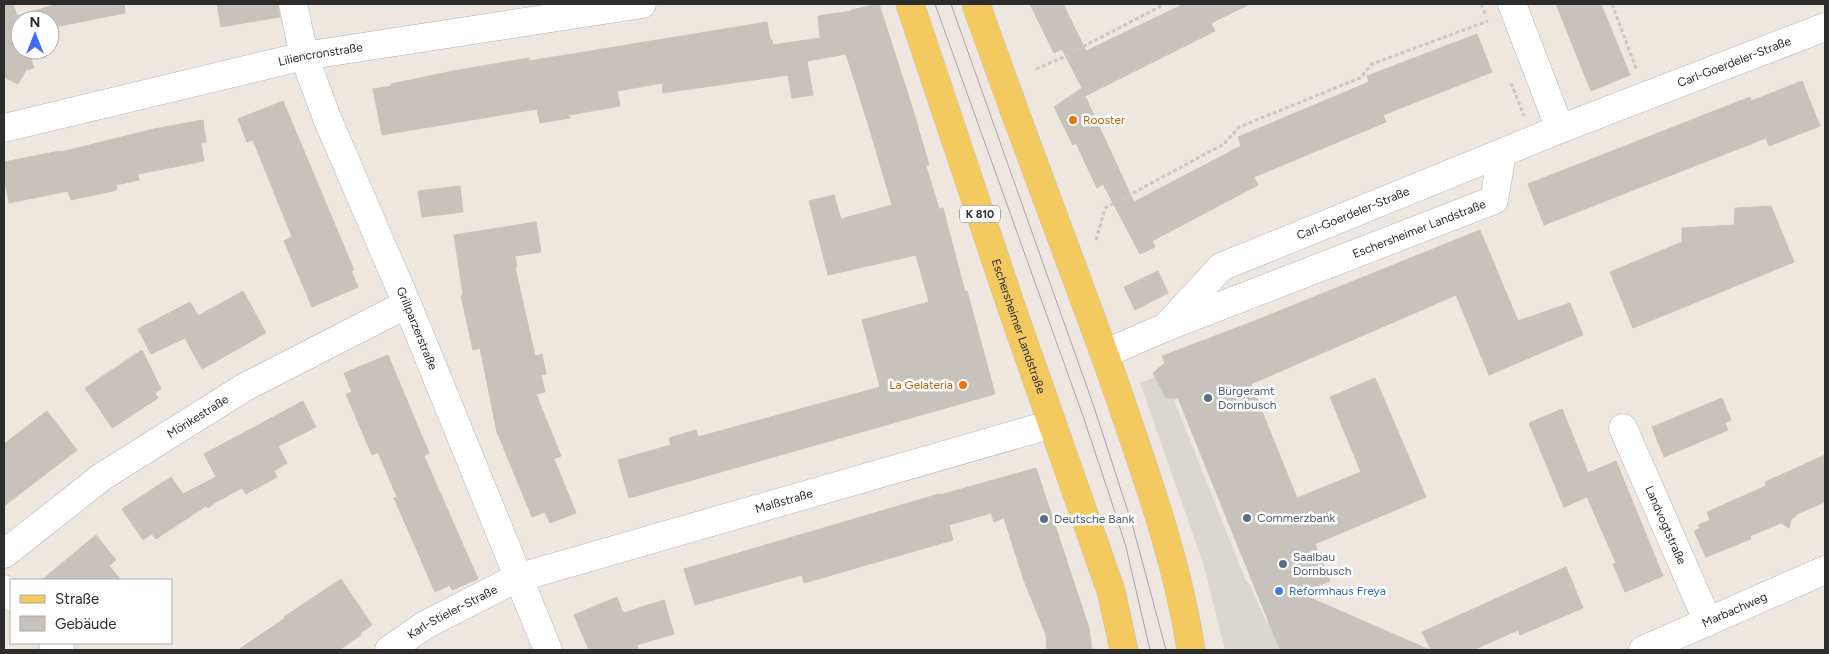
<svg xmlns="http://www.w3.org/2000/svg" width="1829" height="654" font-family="Figtree,sans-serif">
<rect width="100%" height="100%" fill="#eee7e0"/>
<path fill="#dad7d3" d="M1155,377L1178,398L1174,400L1247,583H1249L1267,623L1269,622L1280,650H1225L1204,566L1140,383Z"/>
<path fill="#c7c2bb" stroke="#cac3b9" d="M4,4H13L17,16L58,4H124L125,13L50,28V20H20V50H28L34,68L26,70L18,84L4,77Z
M217,4H278L280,17L221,27Z
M879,4L913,110L929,165L926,166L939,209L943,208L965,292L967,291L995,394L629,498L618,460L671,445L669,438L696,430L698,437L880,387L862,320L929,302L916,255L828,275L809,201L834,195L841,219L892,205L870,130L846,54L807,61L813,95L792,98L788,75L663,93L662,83L617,91L620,106L569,115L570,118L540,123L537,109L382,135L373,89L392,86L391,84L453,71L529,58V61L767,22L770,40H772L773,45L820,38L818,16L852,11L851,10Z
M1030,4H1063L1086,51L1184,4H1250L1211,23L1215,31L1085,96L1134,202L1241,146L1238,137L1369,82L1367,76L1477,34L1492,72L1383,115L1386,122L1254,177L1258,185L1152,241L1155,247L1140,254L1103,184L1097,188L1076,143L1073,145L1054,107L1082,88L1062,49L1054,53Z
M1556,4H1601L1630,75L1591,91Z
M1802,81L1820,126L1769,146L1766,138L1544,225L1528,184L1750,97L1751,101Z
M283,101L354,270L351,271L358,287L312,307L284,241L292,237L253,140L247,142L238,119Z
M203,120L206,142L201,143L204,161L138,174L139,180L116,185L117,190L71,200L68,191L9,203L4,176V162L60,151L61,152L154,129Z
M460,186L463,212L422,217L418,191Z
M1771,206L1794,262L1633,328L1610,272L1682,242V228L1734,225L1735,208Z
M536,222L541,252L515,256L517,267H515L535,356L542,354L546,374L541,375L545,392L536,394L561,456L554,459L576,513L550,523L545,512L532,517L497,432L480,348L473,350L461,296L463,295L454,235Z
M1480,230L1518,321L1570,303L1583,335L1489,375L1456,295L1251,384L1297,498L1361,472L1330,397L1375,378L1426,497L1315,544L1330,581L1299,593L1430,650H1280L1178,398H1166L1153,373L1165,363L1162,356L1247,324Z
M1158,271L1168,293L1135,310L1124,287Z
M243,291L266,333L202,369L185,338L151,354L138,329L190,302L198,316Z
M142,350L161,389L155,393L158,398L112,428L85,388Z
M388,355L429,453L424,456L478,579L452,590L450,585L435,592L394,498L397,497L378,452L372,455L346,394L352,392L344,373Z
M1722,398L1731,420L1725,423L1728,430L1664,457L1652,427Z
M303,401L316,427L278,446L287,463L274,471L277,477L246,494L242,488L216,502L208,508L206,506L156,539L152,534L143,540L122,509L171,477L183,494L216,477L204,454Z
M1562,409L1588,473L1616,461L1663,576L1625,592L1613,564L1616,563L1587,497L1564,507L1529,423Z
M47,411L77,450L4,506V444Z
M1825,455V502L1795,515L1796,516L1791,519L1789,528L1781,523L1750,536L1751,539L1706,557L1694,531L1700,528L1698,525L1710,520L1707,512L1766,486L1765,482Z
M1036,468L1089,628L1092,650H1047L1046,635L1023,578L1004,518L994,522L991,513L949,525L953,540L804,583L802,575L695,605L684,569L939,494L940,495Z
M96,535L116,560L109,566L121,580H42Z
M1566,567L1583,608L1520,635L1518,630L1473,650H1431L1422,632Z
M341,579L372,625L360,633L361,635L339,650H238L285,618L284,617Z
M617,597L623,613L664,600L674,634L637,645L639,650H589L574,615Z"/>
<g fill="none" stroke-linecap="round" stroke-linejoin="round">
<defs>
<g id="minor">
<path id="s1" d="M293,4L304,56L327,118L407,304L548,650"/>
<path d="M1512,4L1560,129"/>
<path id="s2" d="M4,128L304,56L642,4"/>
<path id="s3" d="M1166,327L1221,267L1560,129L1825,27"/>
<path id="s4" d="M1104,354L1166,327L1494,200L1502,153"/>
<path id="s5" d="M1623,428L1708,622"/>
<path id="s6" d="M4,554L103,476L245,387L407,304"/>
<path d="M4,589L11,597"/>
<path d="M53,643L60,650"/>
<path id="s7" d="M389,650L425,625L517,578L1052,424"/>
</g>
<g id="secondary">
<path id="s8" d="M1643,650L1825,570"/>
</g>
<g id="primary">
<path id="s9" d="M910,4L1012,309L1111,591L1124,650"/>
<path d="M976,4C1020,130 1069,255 1114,381C1144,469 1177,558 1191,650"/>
</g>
</defs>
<use href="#minor" stroke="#b0b3bd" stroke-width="29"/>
<use href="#secondary" stroke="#b0b3bd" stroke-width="29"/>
<use href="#primary" stroke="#c8c8c8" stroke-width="29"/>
<path stroke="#c8c8c8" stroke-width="3" stroke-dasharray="4 2.5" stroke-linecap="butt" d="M1481,4L1486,16
M1612,4L1637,71
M1036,69L1061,58L1165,4
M1511,83L1524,116
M1096,240L1105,208L1224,144L1239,127L1360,78L1372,64L1488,21"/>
<use href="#minor" stroke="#fff" stroke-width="28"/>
<use href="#secondary" stroke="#fff" stroke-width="28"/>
<use href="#primary" stroke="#f3c960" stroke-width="28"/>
<path stroke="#a2a6b7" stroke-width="1" d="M935,4L1083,416L1113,506L1126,547L1150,650
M951,4L1094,407L1133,527L1166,650"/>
</g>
<g fill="#e8710a" stroke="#fff" stroke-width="2">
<circle cx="1073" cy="120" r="5"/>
<circle cx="963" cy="385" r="5"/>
</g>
<g fill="#5c6f8a" stroke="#fff" stroke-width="2">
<circle cx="1208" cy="398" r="5"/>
<circle cx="1247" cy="518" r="5"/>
<circle cx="1044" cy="519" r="5"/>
<circle cx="1283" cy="564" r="5"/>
</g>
<circle fill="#3f7fe0" stroke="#fff" stroke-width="2" cx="1279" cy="591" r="5"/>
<g text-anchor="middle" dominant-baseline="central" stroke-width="5" stroke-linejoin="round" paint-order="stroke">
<rect fill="#fff" stroke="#6c6c6c" stroke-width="1" x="960" y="205.5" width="40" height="17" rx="4"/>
<g font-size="11" font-weight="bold" fill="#2d2d2d">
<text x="980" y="214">K 810</text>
</g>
<g font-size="12" fill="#2d2d2d" stroke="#fff">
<text stroke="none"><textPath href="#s2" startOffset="325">Liliencronstraße</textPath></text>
<text stroke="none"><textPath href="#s3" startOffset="634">Carl-Goerdeler-Straße</textPath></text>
<text stroke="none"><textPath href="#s3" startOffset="224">Carl-Goerdeler-Straße</textPath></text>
<text stroke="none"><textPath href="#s4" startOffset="339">Eschersheimer Landstraße</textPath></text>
<text stroke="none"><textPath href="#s9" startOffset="340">Eschersheimer Landstraße</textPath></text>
<text stroke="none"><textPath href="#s1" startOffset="348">Grillparzerstraße</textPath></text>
<text stroke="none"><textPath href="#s6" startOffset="238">Mörikestraße</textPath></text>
<text stroke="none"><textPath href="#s7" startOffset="425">Malßstraße</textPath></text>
<text stroke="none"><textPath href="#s5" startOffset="106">Landvogtstraße</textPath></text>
<text stroke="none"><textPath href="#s8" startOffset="100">Marbachweg</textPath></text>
<text stroke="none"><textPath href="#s7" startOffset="74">Karl-Stieler-Straße</textPath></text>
</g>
<g font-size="12" fill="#c56008" stroke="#fff" text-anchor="start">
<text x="1083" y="120">Rooster</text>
<text x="953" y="385" text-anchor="end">La Gelateria</text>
</g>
<g font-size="12" fill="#4e5e75" stroke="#fff" text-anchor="start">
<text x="1218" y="391">Bürgeramt<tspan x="1218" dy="14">Dornbusch</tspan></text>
<text x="1257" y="518">Commerzbank</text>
<text x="1054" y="519">Deutsche Bank</text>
<text x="1293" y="557">Saalbau<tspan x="1293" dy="14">Dornbusch</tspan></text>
</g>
<g font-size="12" fill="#366cbe" stroke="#fff" text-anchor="start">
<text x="1289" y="591">Reformhaus Freya</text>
</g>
</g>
<rect width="1829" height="654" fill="none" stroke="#2d2d2d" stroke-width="10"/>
<rect x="10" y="579" width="162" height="65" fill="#ffffff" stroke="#ababab"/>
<rect x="20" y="595" width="25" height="8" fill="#f3c960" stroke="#ababab"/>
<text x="55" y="604" font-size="15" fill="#2d2d2d">Straße</text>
<rect x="20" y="616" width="25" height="15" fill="#c7c2bb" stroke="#ababab"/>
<text x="55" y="629" font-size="15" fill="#2d2d2d">Gebäude</text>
<g transform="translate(35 35)"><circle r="24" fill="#ffffff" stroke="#ababab"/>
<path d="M0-4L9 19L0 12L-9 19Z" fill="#3e6cfc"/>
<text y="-8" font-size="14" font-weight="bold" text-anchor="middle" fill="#2d2d2d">N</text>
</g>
</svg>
